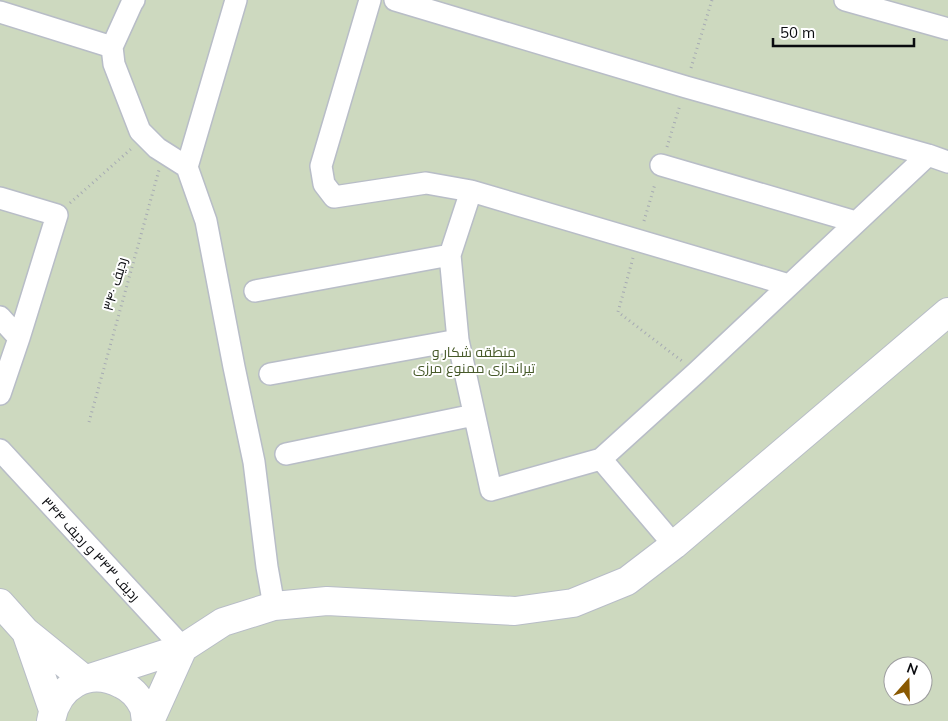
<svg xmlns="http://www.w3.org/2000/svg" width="948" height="721" font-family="Mulish,Cairo,sans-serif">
<rect width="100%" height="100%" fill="#eef3fe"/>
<path fill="#cdd9bf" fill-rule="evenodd" d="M0,0H948V721H0ZM893,666H923V696H893Z"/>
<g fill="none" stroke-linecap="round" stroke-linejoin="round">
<defs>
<path id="street" d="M134,0L132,3L112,47L114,64L140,131L157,148L187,167
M236,0L187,167L206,221L234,367L254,462L267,567L274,606
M370,0L321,166L324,184L334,197L426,183L471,191
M395,0L686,87L928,155
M845,0L948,29
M0,12L112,47
M661,165L856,222
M0,198L57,215L19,338
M789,285L471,191L450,255L458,340L491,490L601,459L697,372L928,155L948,162
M255,291L450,255
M0,317L19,338L0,394
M270,374L458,340
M0,450L183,648
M286,454L474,415
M601,459L674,545"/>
<path id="secondary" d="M0,603L26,632L84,679
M26,632L53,710
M90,678L183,648L223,622L274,606L327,601L515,611L573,603L627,581L674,545L948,312
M51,721C57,686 88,667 121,684C130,688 138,696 143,706C145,710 145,716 146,721
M150,721L183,648"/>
</defs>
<use href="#street" stroke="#b8bdc7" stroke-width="24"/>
<use href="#secondary" stroke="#b8bdc7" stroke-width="30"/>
<path stroke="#a6aab3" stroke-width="3" stroke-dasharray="1 4" stroke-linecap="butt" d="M691,68L712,0
M667,147L680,105
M70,203L131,149
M644,221L655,184
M633,258L618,312L682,361
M89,422L159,170"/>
<use href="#street" stroke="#fff" stroke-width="21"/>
<use href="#secondary" stroke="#fff" stroke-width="28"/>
</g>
<g text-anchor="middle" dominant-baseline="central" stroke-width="4" stroke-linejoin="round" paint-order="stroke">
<g font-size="14" fill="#0a0b0f" stroke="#fff">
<text transform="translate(115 284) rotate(-74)">ردیف ۳۴۰</text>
<text transform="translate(91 549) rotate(47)">ردیف ۳۴۳ و ردیف ۳۴۴</text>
</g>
<g font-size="14" fill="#475a2a" stroke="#fff">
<text x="474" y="352">منطقه شکار و<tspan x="474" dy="16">تیراندازی ممنوع مرزی</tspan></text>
</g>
</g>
<g transform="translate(908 681) rotate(20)"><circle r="24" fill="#ffffff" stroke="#9d9d9f"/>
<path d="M0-4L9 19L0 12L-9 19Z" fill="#8a5901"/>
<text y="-8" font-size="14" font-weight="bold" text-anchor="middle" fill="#0a0b0f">N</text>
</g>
<path d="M773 38v8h141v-8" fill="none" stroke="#0a0b0f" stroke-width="2.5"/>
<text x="780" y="38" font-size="15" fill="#0a0b0f" stroke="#ffffff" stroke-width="4" paint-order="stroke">50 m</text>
</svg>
